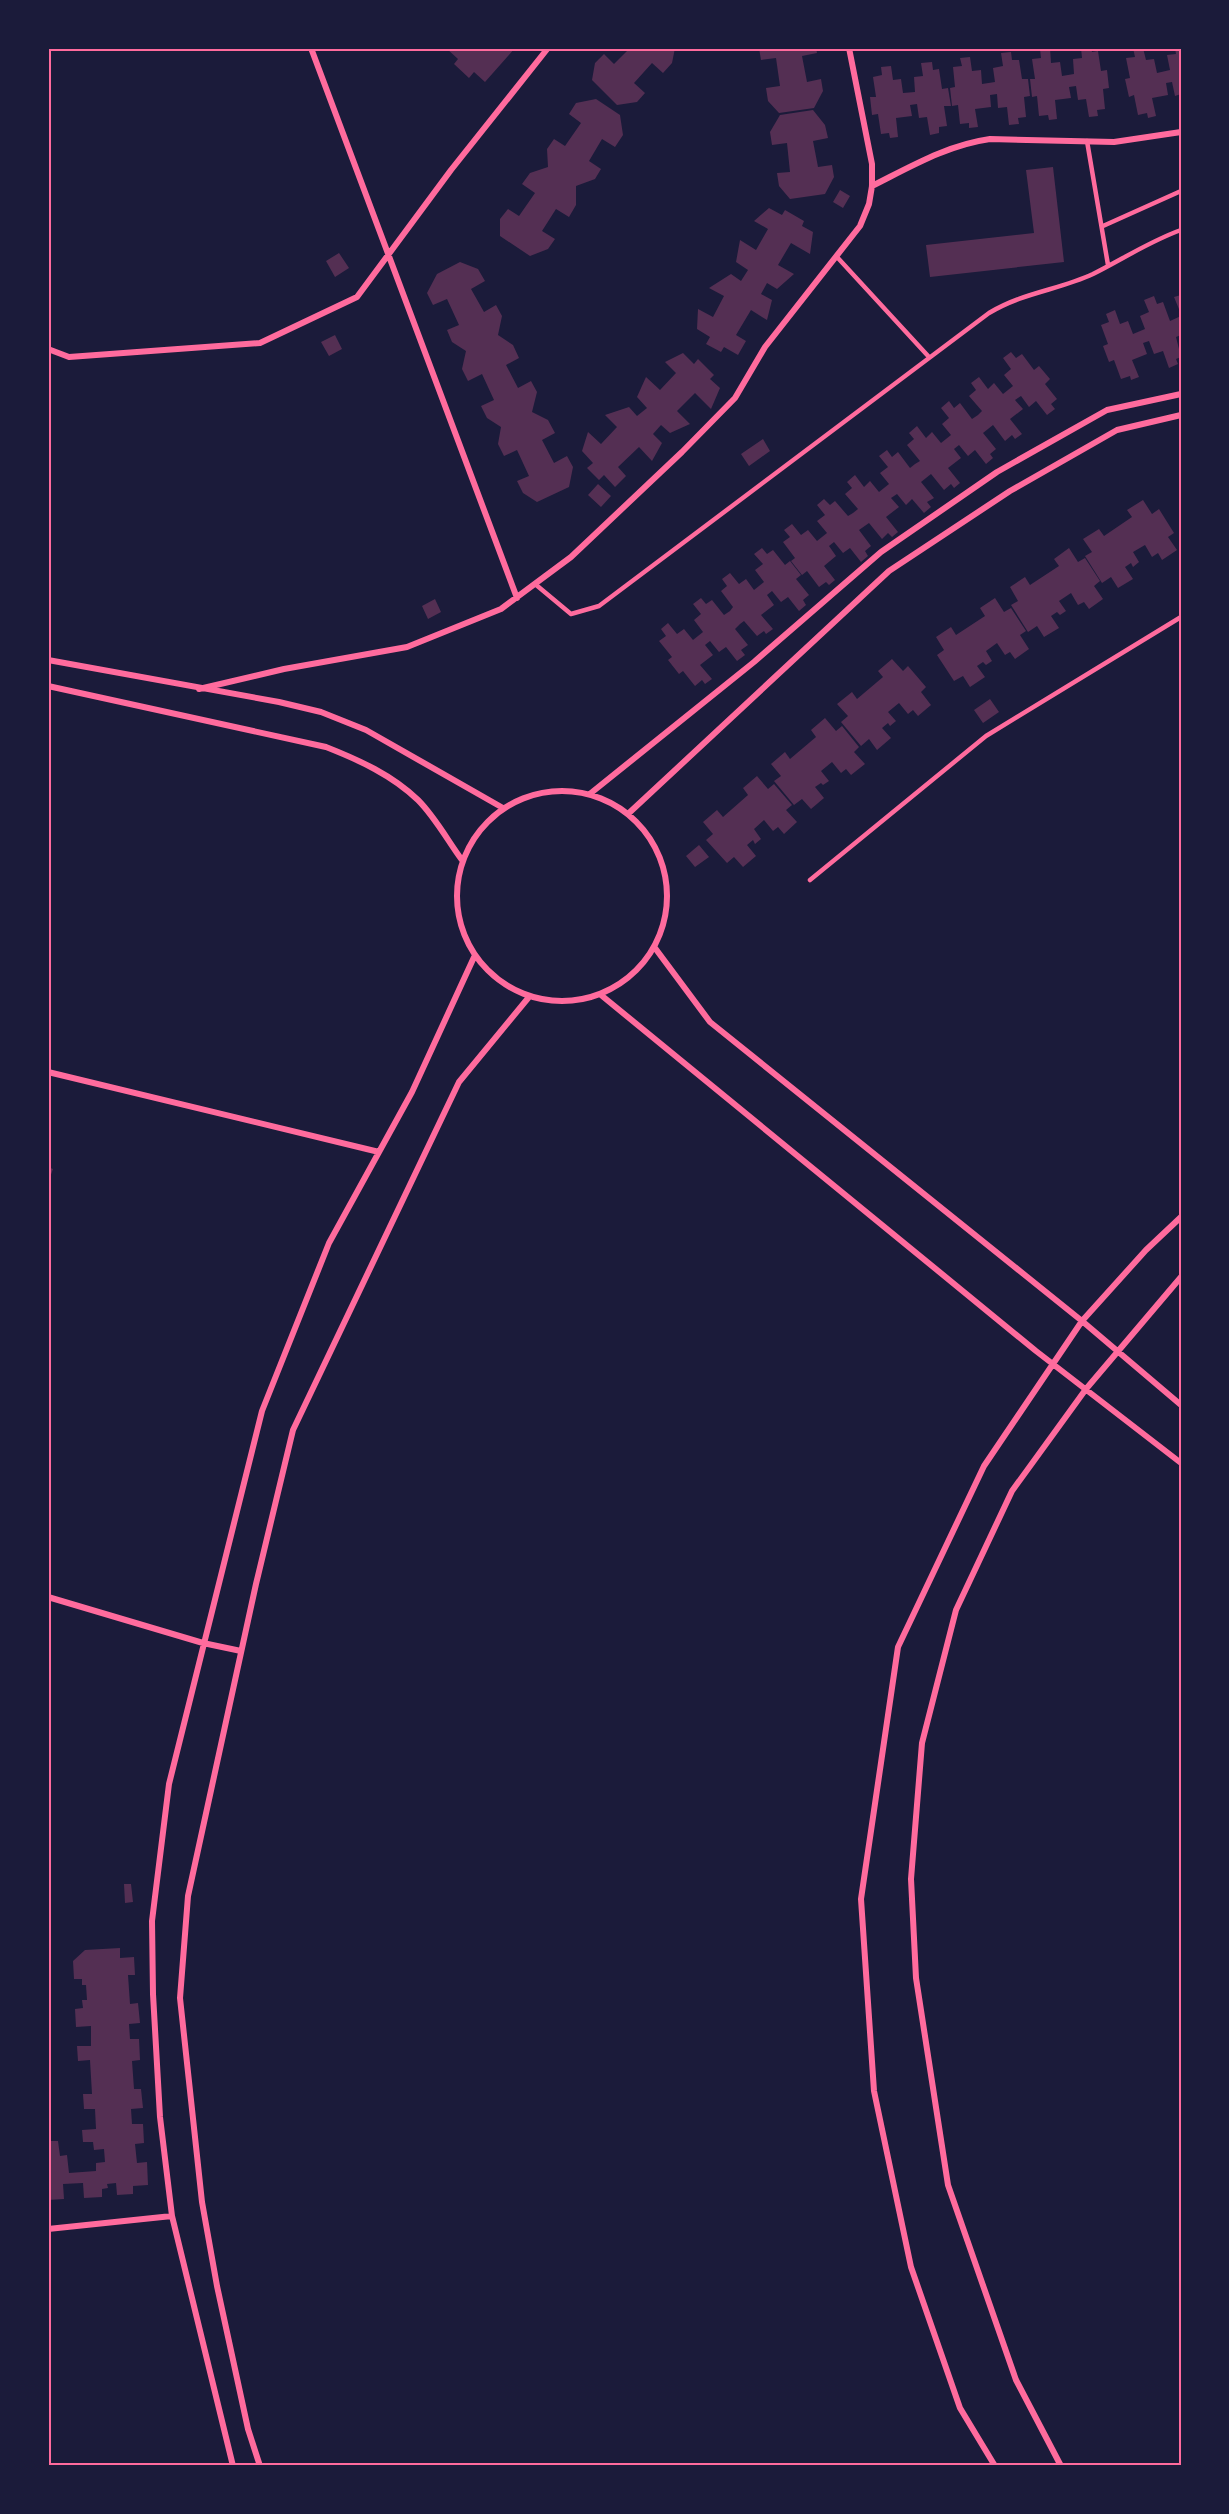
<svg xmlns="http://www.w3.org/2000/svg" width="1229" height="2514" font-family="'Alegreya Sans',sans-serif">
<rect width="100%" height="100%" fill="#1b1b3a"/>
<path fill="#542f53" d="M446,48H515L485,82L474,72L469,78L454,64L458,59Z
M630,48H675L672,63L663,73L652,63L634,83L645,93L637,102L617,105L592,80L595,63L604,54L614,64Z
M759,48H816L817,53L802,56L807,82L821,79L823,91L814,108L779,113L768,101L766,88L780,86L776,58L761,60Z
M1050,48L1051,63L1060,62L1062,76L1074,74L1073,59L1082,58L1081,48H1091L1092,52L1098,51L1101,71L1107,70L1109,88L1103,89L1105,109L1097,110L1098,116L1089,117L1086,99L1078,100L1076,86L1069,87L1071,98L1055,100L1057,119L1049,120L1048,115L1039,116L1037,96L1032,97L1030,79H1035L1032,59L1041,58L1040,49Z
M1133,48H1143L1146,60L1154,59L1157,73L1170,70L1167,55L1176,54L1175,48H1181V94L1175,96L1172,82L1166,83L1168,95L1152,98L1156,116L1148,118L1147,113L1138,115L1134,95L1129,97L1125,79L1130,78L1126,58L1135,57Z
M1011,52L1012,60H1019L1022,79H1028L1030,96L1024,97L1026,117L1018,118L1019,124L1009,125L1007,107L998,108L997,94L990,95L991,107L975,109L978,127L969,128V123L960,124L958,105L952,106L950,88L955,87L953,67L962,66L960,58L970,57L972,71L981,70L982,84L995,82L993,68L1003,66L1001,53Z
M932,62L933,70L939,69L942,89L948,88L951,106H944L947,126L939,127V133L930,135L927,117L919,118L917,104L910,105L912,116L896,118L898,137L890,138L889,133L881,134L878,114L872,115L870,97H876L873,77L882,75L881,67L891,66L893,80L901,79L903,93L915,92L914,77L923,76L921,63Z
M596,99L620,115L623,135L615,147L602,139L589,161L601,169L595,179L576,186V205L569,217L556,209L542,231L555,239L548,249L530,256L500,236V219L508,209L519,216L535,193L522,184L530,173L548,167L547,149L554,139L565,146L581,123L569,114L576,103Z
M813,110L825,125L828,138L813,141L818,167L832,165L834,177L825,194L790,199L779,186L777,173L790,172L787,143L772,145L770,132L780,115Z
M1053,167L1064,262L930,277L926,245L1034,233L1026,170Z
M840,190L850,196L843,208L833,202Z
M769,208L782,215L785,210L804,221L802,226L813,232L810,254L791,243L778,265L794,274L777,289L767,283L761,294L772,300L767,320L751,310L736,335L746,341L738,355L724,347L721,352L706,344L710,337L697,329L698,309L713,317L724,296L709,288L731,274L741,281L748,270L736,262L740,240L756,250L768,229L754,221Z
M339,253L349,268L335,277L326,261Z
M460,262L478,269L485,281L471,289L484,312L496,305L502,316L498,335L513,345L519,358L506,365L518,388L531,381L537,392L532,412L548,420L555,433L542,440L554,463L567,456L573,467L569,487L537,502L523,493L517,481L529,476L517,450L504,456L498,444L501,427L487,418L481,406L494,400L482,374L468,381L462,369L466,351L452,342L447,330L459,325L447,299L433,305L427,293L437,274Z
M1181,295V314L1174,297Z
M1154,296L1157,304L1163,302L1170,321L1181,316V335L1176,337L1181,357L1176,359L1178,364L1169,368L1163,351L1154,354L1149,341L1143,343L1147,354L1132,360L1139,377L1131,380L1130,376L1121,379L1114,360L1109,362L1103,346L1108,344L1101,325L1109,322L1106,314L1115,310L1120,324L1128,321L1133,334L1145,329L1140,316L1149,312L1144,300Z
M335,335L342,349L329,356L321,342Z
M1011,352L1016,358L1022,354L1034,370L1039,366L1050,379L1045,384L1057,399L1051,404L1055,409L1047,415L1036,401L1029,407L1021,396L1015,400L1023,409L1010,419L1022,434L1015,439L1012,435L1005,441L993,425L983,433L996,449L990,454L993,458L986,464L975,450L968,456L959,445L954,449L961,458L948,468L960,483L954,488L951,484L944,490L931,474L921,482L934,498L927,502L931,507L924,513L912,499L906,505L897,494L891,498L899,507L886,517L898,532L892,537L888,533L882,539L869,523L859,530L871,546L865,551L868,556L861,562L850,548L843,553L834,542L829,546L836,556L824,566L835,580L829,585L826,582L819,587L807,571L802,575L791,561L795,558L783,542L790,537L784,530L792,524L801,535L808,530L817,541L827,533L817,521L825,515L817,505L824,499L830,505L835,501L848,516L853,513L858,509L845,494L852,488L847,482L855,475L864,487L870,481L879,492L889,484L880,473L888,467L879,456L887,450L892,457L898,452L910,468L915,464L920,461L907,445L914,439L909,433L917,426L926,438L932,432L941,443L951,435L942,424L949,418L941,408L949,401L954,408L960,403L972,419L978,415L982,411L969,396L976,390L971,383L979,377L988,389L994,383L1003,394L1013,386L1004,375L1011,369L1003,358Z
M683,353L694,364L698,359L714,375L710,379L720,388L711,409L695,393L677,411L690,424L670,433L661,425L653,434L662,443L652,461L639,447L618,467L626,476L615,487L604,475L599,480L587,468L593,463L582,451L588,432L601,444L617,427L605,415L629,407L637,416L647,408L637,397L646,377L660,390L676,373L665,362Z
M763,439L770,451L749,466L741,454Z
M598,484L611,496L601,507L588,495Z
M1143,500L1152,514L1159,509L1174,533L1168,537L1177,550L1162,560L1158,553L1152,557L1145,545L1133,552L1139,562L1133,567L1131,563L1125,567L1133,579L1118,588L1111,577L1102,583L1085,556L1092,552L1083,539L1099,529L1104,536L1132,517L1127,510Z
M762,548L767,554L773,550L785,565L790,561L801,575L796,579L809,595L803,600L806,605L799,611L788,597L781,602L772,591L767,595L774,605L761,615L773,629L766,634L764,631L757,636L744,621L740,624L735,629L748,645L741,650L745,655L737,661L726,647L719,652L710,641L705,645L713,655L700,665L712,679L705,684L702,680L695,686L683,671L679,674L668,660L672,657L659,641L666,636L661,629L668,623L677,634L684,629L693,640L703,632L694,620L701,614L693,604L701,598L706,604L712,600L724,615L730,611L733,607L721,591L727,586L722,579L730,573L739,584L746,579L754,590L764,582L755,570L763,564L754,554Z
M1069,548L1078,562L1085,558L1100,581L1094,586L1103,599L1089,609L1084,602L1078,605L1071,593L1059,601L1066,611L1060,615L1057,612L1051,616L1059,628L1044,637L1037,626L1028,632L1011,605L1018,601L1010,587L1025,577L1030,585L1059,566L1054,559Z
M995,598L1004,612L1011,608L1026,631L1020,635L1029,649L1015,659L1010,652L1005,655L997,643L986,651L992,661L986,665L983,662L977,666L985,677L970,687L963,676L954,681L937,655L944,650L936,637L951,627L956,635L985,616L980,608Z
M435,599L441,612L428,619L422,606Z
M892,659L903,671L908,666L926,687L921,692L931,705L918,716L913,710L908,714L899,703L888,712L896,721L890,726L888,723L882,728L891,738L877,750L869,739L861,746L841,722L848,716L837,704L852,692L857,699L883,677L878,671Z
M990,699L999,712L983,723L974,710Z
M825,718L836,731L842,726L859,747L854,752L865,764L851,775L846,769L841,773L832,762L821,771L829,781L823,785L821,783L815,787L824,798L811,809L802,799L794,805L774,781L781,776L771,764L785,752L790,759L816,737L811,730Z
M757,776L768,789L774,784L792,805L786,810L797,822L784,834L778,827L773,831L764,820L754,829L761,839L755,844L753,840L747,845L756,856L743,867L734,857L727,863L706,840L713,834L703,822L717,810L723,817L748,795L743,788Z
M699,845L709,857L695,867L686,856Z
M48,1167L53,1169L48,1183Z
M124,1884H131L133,1902L125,1903Z
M120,1948V1958L134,1957L135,1975H128L130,2004L138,2003L140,2023L129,2024L130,2039H139L140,2060L132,2061L134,2089H141L143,2108L131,2109L132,2124H143L144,2143L135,2144L137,2163L147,2162L148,2185L133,2186V2194L117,2195L116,2183L107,2184L108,2188L102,2189V2197L84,2198L83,2183L63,2184L64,2199L48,2200V2141H58L60,2156L67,2155L69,2173L96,2171V2163L105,2162L104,2149L94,2150L93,2142H83L82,2130L96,2129L95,2109H84L83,2094H92L90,2060L78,2061L77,2046H91V2026L76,2027L75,2009L83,2008L82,2000H87L86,1985H82V1979H74L73,1961L85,1950Z"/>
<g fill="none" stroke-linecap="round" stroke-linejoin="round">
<path stroke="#ff6b9d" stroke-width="4.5" d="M1087,141L1108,265
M1103,226L1181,191
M837,257L929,357
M535,584L571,614L599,606L989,313C1024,292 1059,290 1093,274C1123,259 1150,241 1181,230
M810,880L986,736L1181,617"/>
<path stroke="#ff6b9d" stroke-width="6" d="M311,48L517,598
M872,186C910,167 947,145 990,139L1114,142L1181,132
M48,349L69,357L260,343L357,297L451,170L548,48
M48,660L279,702L321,712L366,730L503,808
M48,686L326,747C359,760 392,775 418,800C435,817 448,841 462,860
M199,689L284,669L407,647L501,609L571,557L682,452L735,398L765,347L860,226L869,204L872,186V164L849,48
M457 896a105 105 0 1 1 210 0a105 105 0 1 1-210 0Z
M591,793L754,662L881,552L997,472L1107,410L1181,394
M629,813L889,571L1010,491L1117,430L1181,415
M655,948L710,1022L1082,1321L1181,1405
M601,995L1036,1351L1181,1463
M48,1072L379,1152
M48,1597L203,1643L241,1651
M48,2229L172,2216
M233,2466L172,2216L160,2117L153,1994L152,1921L169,1784L262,1411L329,1243L412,1092L475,955
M260,2466L248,2429L217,2286L202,2202L180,1998L188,1896L256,1584L293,1430L459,1082L529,997
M995,2466L960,2408L911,2267L874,2091L861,1899L898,1647L984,1466L1082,1321L1146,1250L1181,1217
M1061,2466L1016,2380L948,2185L916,1978L911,1879L922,1743L956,1610L1012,1491L1086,1389L1181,1277"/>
</g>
<rect width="1229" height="2514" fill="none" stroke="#1b1b3a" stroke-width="99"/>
<rect x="50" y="50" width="1130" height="2414" fill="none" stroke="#ff6b9d" stroke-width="2"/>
</svg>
